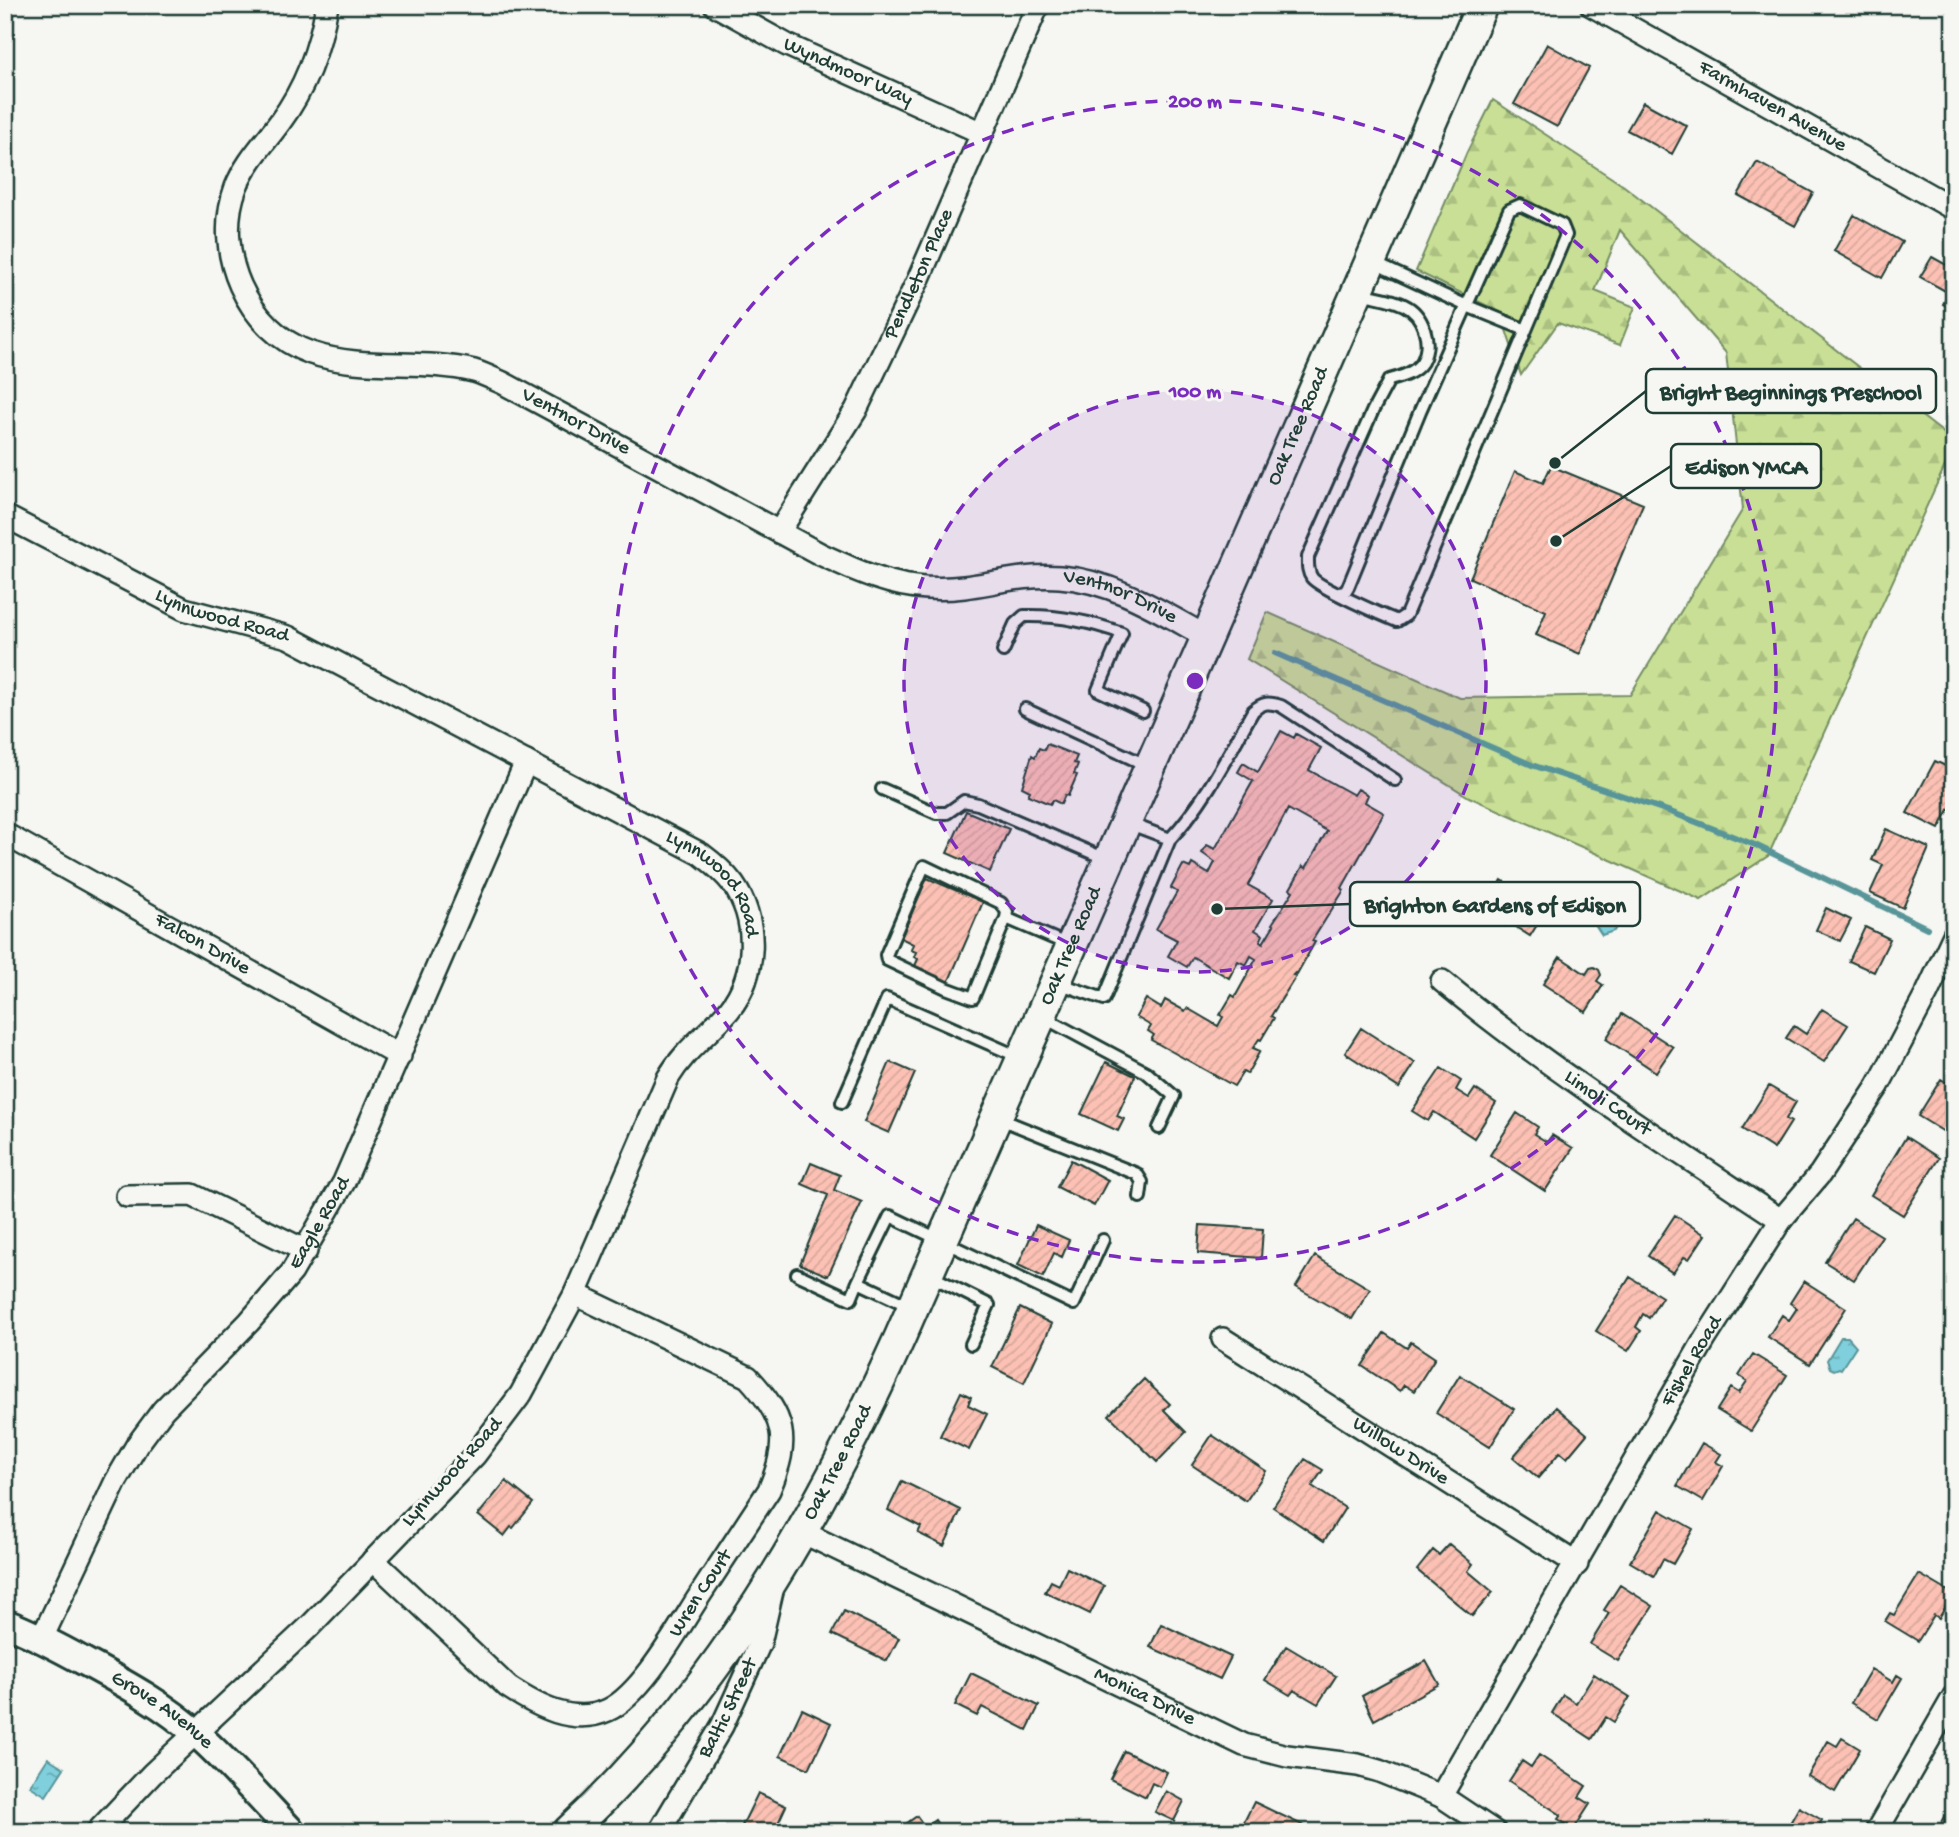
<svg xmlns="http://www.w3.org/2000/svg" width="1959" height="1837" font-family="'Gochi Hand',sans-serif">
<defs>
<pattern id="forest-firs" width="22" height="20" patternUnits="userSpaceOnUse" patternTransform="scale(1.75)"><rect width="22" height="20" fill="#c8df95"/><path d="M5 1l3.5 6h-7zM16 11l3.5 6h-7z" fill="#abc081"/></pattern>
<pattern id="water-ripples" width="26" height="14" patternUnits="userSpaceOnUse" patternTransform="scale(1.75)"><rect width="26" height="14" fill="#7fcfdc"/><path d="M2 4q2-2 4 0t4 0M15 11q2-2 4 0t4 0" fill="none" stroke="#67a9b3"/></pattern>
<pattern id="building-hatch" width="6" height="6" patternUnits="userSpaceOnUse" patternTransform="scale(1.75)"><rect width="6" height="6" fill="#fcc1b4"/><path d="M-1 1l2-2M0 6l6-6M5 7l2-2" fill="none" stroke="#d8a79b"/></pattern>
</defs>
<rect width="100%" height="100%" fill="#f6f6f2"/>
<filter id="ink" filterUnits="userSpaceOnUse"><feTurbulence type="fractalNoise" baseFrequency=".0143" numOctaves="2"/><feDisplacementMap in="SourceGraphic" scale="14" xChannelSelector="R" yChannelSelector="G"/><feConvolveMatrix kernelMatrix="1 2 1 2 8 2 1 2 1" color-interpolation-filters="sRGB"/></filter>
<g filter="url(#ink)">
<path fill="url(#forest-firs)" stroke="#748e64" stroke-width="2" d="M1493,100L1624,186L1954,441V446L1768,856L1701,900L1469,797L1247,659L1267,612L1460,698L1630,695L1743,509L1726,353L1620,230L1595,291L1635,307L1620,345L1558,323L1521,375L1500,312L1416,271L1467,152Z"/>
<path fill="url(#water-ripples)" stroke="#599599" stroke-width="2" d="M1601,898H1605L1610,902L1618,924L1614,931L1602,935L1596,926L1600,919L1597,903Z
M1841,1337H1848L1856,1346L1841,1369L1839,1368L1834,1370L1830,1368L1827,1360Z
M48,1758L64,1768L46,1796L30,1786Z"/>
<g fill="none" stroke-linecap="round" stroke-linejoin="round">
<path stroke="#599599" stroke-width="6" d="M1275,653L1532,765L1668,811L1755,845L1927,928"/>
</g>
<path fill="url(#building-hatch)" stroke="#1f3d34" stroke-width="2" fill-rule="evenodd" d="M1547,44L1589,68L1557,127L1514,104Z
M1643,102L1687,126L1672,154L1627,130Z
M1757,162L1813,193L1795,226L1738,195Z
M1854,215L1902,242L1882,278L1834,251Z
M1932,257L1954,269V310L1943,304L1949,293L1920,277Z
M1551,466L1643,504L1580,654L1536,635L1546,611L1470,578L1515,471L1543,483Z
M1281,731L1294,738L1296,734L1321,748L1309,770L1354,795L1358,789L1368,795L1365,802L1384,813L1342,888L1344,890L1312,941L1315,942L1297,974L1295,973L1293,975L1296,976L1271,1016L1274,1018L1261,1040L1259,1039L1253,1048L1260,1051L1247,1074L1243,1072L1234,1086L1151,1040L1154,1035L1148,1031L1151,1026L1136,1017L1146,999L1161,1008L1165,1000L1185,1011L1187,1008L1218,1026L1223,1017L1220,1015L1232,995L1235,997L1256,959L1251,956L1246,965L1238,961L1229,978L1193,957L1187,967L1168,956L1177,940L1156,929L1177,892L1171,888L1183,865L1190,868L1192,864L1209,874L1215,862L1202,853L1207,845L1215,849L1253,781L1238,772L1243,763L1258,772ZM1288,809L1327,831L1306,868L1303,866L1290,889L1293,891L1272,924L1274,925L1263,943L1260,941L1263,935L1255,930L1273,899L1248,885Z
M1047,744L1077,756L1074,763L1078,764L1074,774L1077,775L1068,796L1065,795L1061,804L1053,800L1050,804L1028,795L1030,791L1022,787L1032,755L1035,757L1039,748L1044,750Z
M1935,761L1954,770V800L1939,829L1907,813Z
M966,811L1009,829L990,872L947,853Z
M1886,829L1929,848L1903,908L1870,893L1883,865L1872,860Z
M927,878L983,902L948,983L914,968L918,959L914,957L916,952L911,950L913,944L901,938Z
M1502,880L1547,909L1530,936L1506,921L1504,926L1482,912Z
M1826,908L1851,920L1840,941L1816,930Z
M1865,927L1890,939L1874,972L1849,961Z
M1560,957L1586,974L1590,968L1594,967L1599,970L1601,975L1597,981L1603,985L1586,1012L1543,984Z
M1822,1009L1848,1025L1824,1062L1786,1038L1794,1026L1806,1034Z
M1622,1014L1673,1047L1656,1072L1606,1039Z
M1361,1028L1415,1063L1399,1088L1345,1053Z
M890,1062L915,1073L889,1133L864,1122Z
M1106,1062L1135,1076L1117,1116L1124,1119L1118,1131L1081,1114Z
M1441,1068L1461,1081L1456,1090L1469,1098L1475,1089L1496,1103L1474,1138L1434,1112L1428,1121L1412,1111Z
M1941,1079L1954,1087V1138L1918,1116Z
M1769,1086L1796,1102L1786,1119L1791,1122L1774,1149L1742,1129Z
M1517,1113L1538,1127L1534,1134L1547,1142L1552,1135L1573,1148L1545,1191L1490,1155Z
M1906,1137L1939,1158L1903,1215L1871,1195Z
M1071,1160L1108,1180L1094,1206L1057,1187Z
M811,1163L840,1175L834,1190L862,1202L828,1276L800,1264L828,1195L802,1184Z
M1675,1215L1705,1235L1689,1259L1684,1257L1673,1273L1648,1256Z
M1853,1218L1882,1236L1854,1280L1825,1262Z
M1036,1225L1069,1240L1062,1257L1054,1253L1043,1277L1018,1265Z
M1200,1225L1263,1229L1261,1258L1198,1253Z
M1315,1256L1370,1289L1352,1319L1296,1287Z
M1630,1277L1662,1297L1649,1318L1643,1314L1636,1327L1641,1331L1628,1351L1596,1331Z
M1804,1281L1846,1308L1810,1364L1768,1337L1782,1315L1789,1320L1797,1308L1790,1303Z
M1020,1308L1052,1324L1024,1383L992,1367Z
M1384,1333L1407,1348L1411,1342L1435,1358L1414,1391L1404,1385L1400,1391L1362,1366Z
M1753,1354L1787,1375L1751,1431L1717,1410L1731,1388L1739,1393L1747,1381L1739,1376Z
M1460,1375L1514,1409L1490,1447L1436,1413Z
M1144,1379L1170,1404L1164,1410L1186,1432L1157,1462L1109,1415Z
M961,1392L971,1397L968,1405L987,1414L969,1450L940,1436Z
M1556,1407L1587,1434L1567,1458L1560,1452L1538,1478L1513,1457Z
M1212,1435L1266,1471L1246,1501L1192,1465Z
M1702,1443L1721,1454L1716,1462L1723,1466L1703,1501L1677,1486Z
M1305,1459L1323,1470L1312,1486L1345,1508L1324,1541L1273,1507Z
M506,1481L533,1503L513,1528L511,1527L504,1536L478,1515Z
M902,1481L961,1510L944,1546L918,1533L921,1527L888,1510Z
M1660,1510L1693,1529L1673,1564L1663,1559L1654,1576L1630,1562Z
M1449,1544L1473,1564L1468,1571L1493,1592L1472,1616L1417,1570L1433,1550L1439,1555Z
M1067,1568L1104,1586L1090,1614L1045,1592L1051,1581L1059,1585Z
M1919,1574L1953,1594L1939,1618L1934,1615L1918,1641L1885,1621L1890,1613L1894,1615Z
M1620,1585L1653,1606L1618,1661L1590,1644L1609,1613L1604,1610Z
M844,1611L899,1638L887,1661L832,1634Z
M1161,1624L1231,1657L1220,1679L1150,1647Z
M1286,1646L1336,1676L1318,1704L1294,1690L1290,1695L1265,1680Z
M1426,1661L1439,1684L1374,1720L1362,1696Z
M1871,1669L1893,1682L1897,1675L1902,1678L1878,1719L1851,1703Z
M971,1673L1039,1706L1027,1730L982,1707L977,1716L955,1705Z
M1594,1674L1630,1697L1614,1722L1606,1717L1592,1739L1552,1713L1563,1695L1576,1703Z
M802,1709L831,1723L809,1769L780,1756Z
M1842,1738L1860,1749L1835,1792L1808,1776L1828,1741L1837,1746Z
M1124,1751L1167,1772L1160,1787L1152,1783L1146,1797L1110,1779Z
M1539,1755L1586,1786L1579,1797L1590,1804L1574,1829L1558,1819L1561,1815L1509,1781L1522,1761L1531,1767Z
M1166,1791L1184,1801L1174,1821L1155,1812Z
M758,1793L786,1806L774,1832H739Z
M1254,1802L1315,1831L1314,1832L1240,1830Z
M1952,1805L1954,1806V1832H1936Z
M1799,1807L1822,1820L1815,1832H1785Z
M917,1816L925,1827L935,1820L943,1832H902L900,1828Z"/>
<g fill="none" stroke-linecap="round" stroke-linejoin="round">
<defs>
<path id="service" d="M1372,262L1467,306L1526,330
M1339,593L1345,592L1348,587L1420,411L1509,210L1520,205L1562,225L1566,235L1406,615L1397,621C1382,615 1320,588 1312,578C1307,571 1308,564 1308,557L1373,410L1389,380C1401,377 1415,373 1422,362C1433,342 1423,314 1404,305C1391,298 1374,297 1361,293
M1003,651L1015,624L1024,616C1059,615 1089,621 1122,633L1098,690L1143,711
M1025,709L1148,766
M882,789L936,813H947L964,801L978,804L1106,859
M1170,839C1205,802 1228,755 1253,711C1263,702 1269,702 1281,706L1395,780
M1006,918L1007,912L1001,903L924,866L886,955L887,960L946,988L973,998L1006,918L1069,945
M1058,983L1104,999L1170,839L1128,823
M1043,1017L1146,1072L1174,1096L1159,1128
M842,1102L887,999L1019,1057
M998,1118L1137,1174L1142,1182L1140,1197
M797,1274L851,1299L858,1282
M929,1275L989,1305L971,1344
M911,1307L858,1282L890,1216L1074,1304L1103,1240"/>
<g id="minor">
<path id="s1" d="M327,5C320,48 306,87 280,122C264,144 246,162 236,187C212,251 247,331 311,353C364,371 421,358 474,371C484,374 494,379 503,383L820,554C870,577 907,594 964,587C995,583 1028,574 1060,577C1114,581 1161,612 1207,637"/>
<path id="s2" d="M715,5L787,45L982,133"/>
<path id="s3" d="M1591,5L1954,209"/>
<path id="s4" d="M5,516L184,609L288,637L701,854C713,863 724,872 733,884C759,921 757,975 729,1010C708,1035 685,1049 668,1078L575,1294L521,1394L475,1455L310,1626L152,1774L97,1832"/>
<path id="s5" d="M779,532L856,410L919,278L1038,5"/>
<path id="s6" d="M5,834L400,1056"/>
<path id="s7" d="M1442,981C1549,1069 1665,1143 1781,1220"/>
<path d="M127,1196L192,1195L306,1251"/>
<path id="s8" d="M1223,1339L1577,1564"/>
<path id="s9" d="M802,1532L1244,1745L1287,1756L1358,1765L1379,1771L1441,1796L1495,1832"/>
<path id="s10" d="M373,1560L508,1687C537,1706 573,1726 608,1710C642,1694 678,1629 698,1598C722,1562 745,1526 769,1490C791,1439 785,1417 748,1377L575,1294"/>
<path id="s11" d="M42,1638L116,1481L137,1445L163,1410L249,1322L292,1272L344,1182L526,762"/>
<path id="s12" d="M1441,1796L1705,1339L1781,1220L1820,1174L1878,1086L1927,993L1954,935"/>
<path id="s13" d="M659,1832L722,1726L760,1643L772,1591"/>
<path d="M1876,1832L1954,1696"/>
</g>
<g id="tertiary">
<path id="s14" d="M5,1623C34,1634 60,1648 87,1663C126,1684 166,1706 199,1736C232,1766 261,1799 292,1832"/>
</g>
<g id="secondary">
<path id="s15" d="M568,1832C716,1696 818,1519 900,1337L1207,637L1482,5"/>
</g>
</defs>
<use href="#service" stroke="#1f3d34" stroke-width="16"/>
<use href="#minor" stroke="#1f3d34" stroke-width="26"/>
<use href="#tertiary" stroke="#1f3d34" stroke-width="32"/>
<use href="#secondary" stroke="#1f3d34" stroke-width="35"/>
<use href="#service" stroke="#f6f6f2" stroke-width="10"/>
<use href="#minor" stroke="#f6f6f2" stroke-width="21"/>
<use href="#tertiary" stroke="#f6f6f2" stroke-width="26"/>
<use href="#secondary" stroke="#f6f6f2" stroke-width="30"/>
</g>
</g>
<circle cx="1195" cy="681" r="291" fill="#7b2cbf" fill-opacity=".12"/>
<g fill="none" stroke="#7b2cbf" stroke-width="3.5" stroke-dasharray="12 9">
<circle cx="1195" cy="681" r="291"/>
<circle cx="1195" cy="681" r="581"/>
</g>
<g text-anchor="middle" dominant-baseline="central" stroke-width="6" stroke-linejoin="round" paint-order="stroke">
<g font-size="21" fill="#1f3d34" stroke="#f6f6f2">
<text stroke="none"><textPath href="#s2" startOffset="149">Wyndmoor Way</textPath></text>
<text stroke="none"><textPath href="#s3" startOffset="208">Farmhaven Avenue</textPath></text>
<text stroke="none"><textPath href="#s5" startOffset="294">Pendleton Place</textPath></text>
<text stroke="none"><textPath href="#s1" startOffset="686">Ventnor Drive</textPath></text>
<text stroke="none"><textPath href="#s15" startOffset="1594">Oak Tree Road</textPath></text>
<text stroke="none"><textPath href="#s1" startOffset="1274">Ventnor Drive</textPath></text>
<text stroke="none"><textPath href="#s4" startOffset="240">Lynnwood Road</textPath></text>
<text stroke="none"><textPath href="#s4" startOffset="807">Lynnwood Road</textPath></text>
<text stroke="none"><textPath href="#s6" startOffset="226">Falcon Drive</textPath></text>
<text stroke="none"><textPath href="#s15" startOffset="1027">Oak Tree Road</textPath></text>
<text stroke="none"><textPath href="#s7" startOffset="206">Limoli Court</textPath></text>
<text stroke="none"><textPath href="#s11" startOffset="504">Eagle Road</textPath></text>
<text stroke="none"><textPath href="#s12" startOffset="502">Fishel Road</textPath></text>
<text stroke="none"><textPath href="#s8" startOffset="210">Willow Drive</textPath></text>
<text stroke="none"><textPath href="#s15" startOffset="460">Oak Tree Road</textPath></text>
<text transform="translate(453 1473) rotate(-48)">Lynnwood Road</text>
<text stroke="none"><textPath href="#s10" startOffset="443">Wren Court</textPath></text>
<text stroke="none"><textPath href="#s9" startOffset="380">Monica Drive</textPath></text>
<text stroke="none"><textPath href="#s13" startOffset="142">Baltic Street</textPath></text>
<text stroke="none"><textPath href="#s14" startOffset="180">Grove Avenue</textPath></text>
</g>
</g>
<circle cx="1195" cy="681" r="10" fill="#7b2cbf" stroke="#f6f6f2" stroke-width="3.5"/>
<g font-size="21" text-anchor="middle" font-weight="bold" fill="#7b2cbf" stroke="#f6f6f2" stroke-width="6" stroke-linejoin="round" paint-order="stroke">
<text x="1195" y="107">200 m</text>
<text x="1195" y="397">100 m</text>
</g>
<path fill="none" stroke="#1f3d34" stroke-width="2.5" d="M1555 463L1646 391M1556 541L1671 466M1217 909L1350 904"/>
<g fill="#1f3d34" stroke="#f6f6f2" stroke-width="2.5">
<circle cx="1555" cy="463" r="7"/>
<circle cx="1556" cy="541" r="7"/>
<circle cx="1217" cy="909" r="7"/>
</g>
<g fill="#f6f6f2" stroke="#1f3d34" stroke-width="2.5">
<rect x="1646" y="369" width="290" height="44" rx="7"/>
<rect x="1671" y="444" width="150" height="44" rx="7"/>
<rect x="1350" y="882" width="290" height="44" rx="7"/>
</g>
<g font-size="23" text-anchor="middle" font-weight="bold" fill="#1f3d34">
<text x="1791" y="399">Bright Beginnings Preschool</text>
<text x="1746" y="474">Edison YMCA</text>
<text x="1495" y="912">Brighton Gardens of Edison</text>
</g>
<rect width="1959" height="1837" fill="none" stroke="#f6f6f2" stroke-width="28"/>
<rect x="14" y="14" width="1931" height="1809" fill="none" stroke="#1f3d34" stroke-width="2.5" filter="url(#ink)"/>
</svg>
